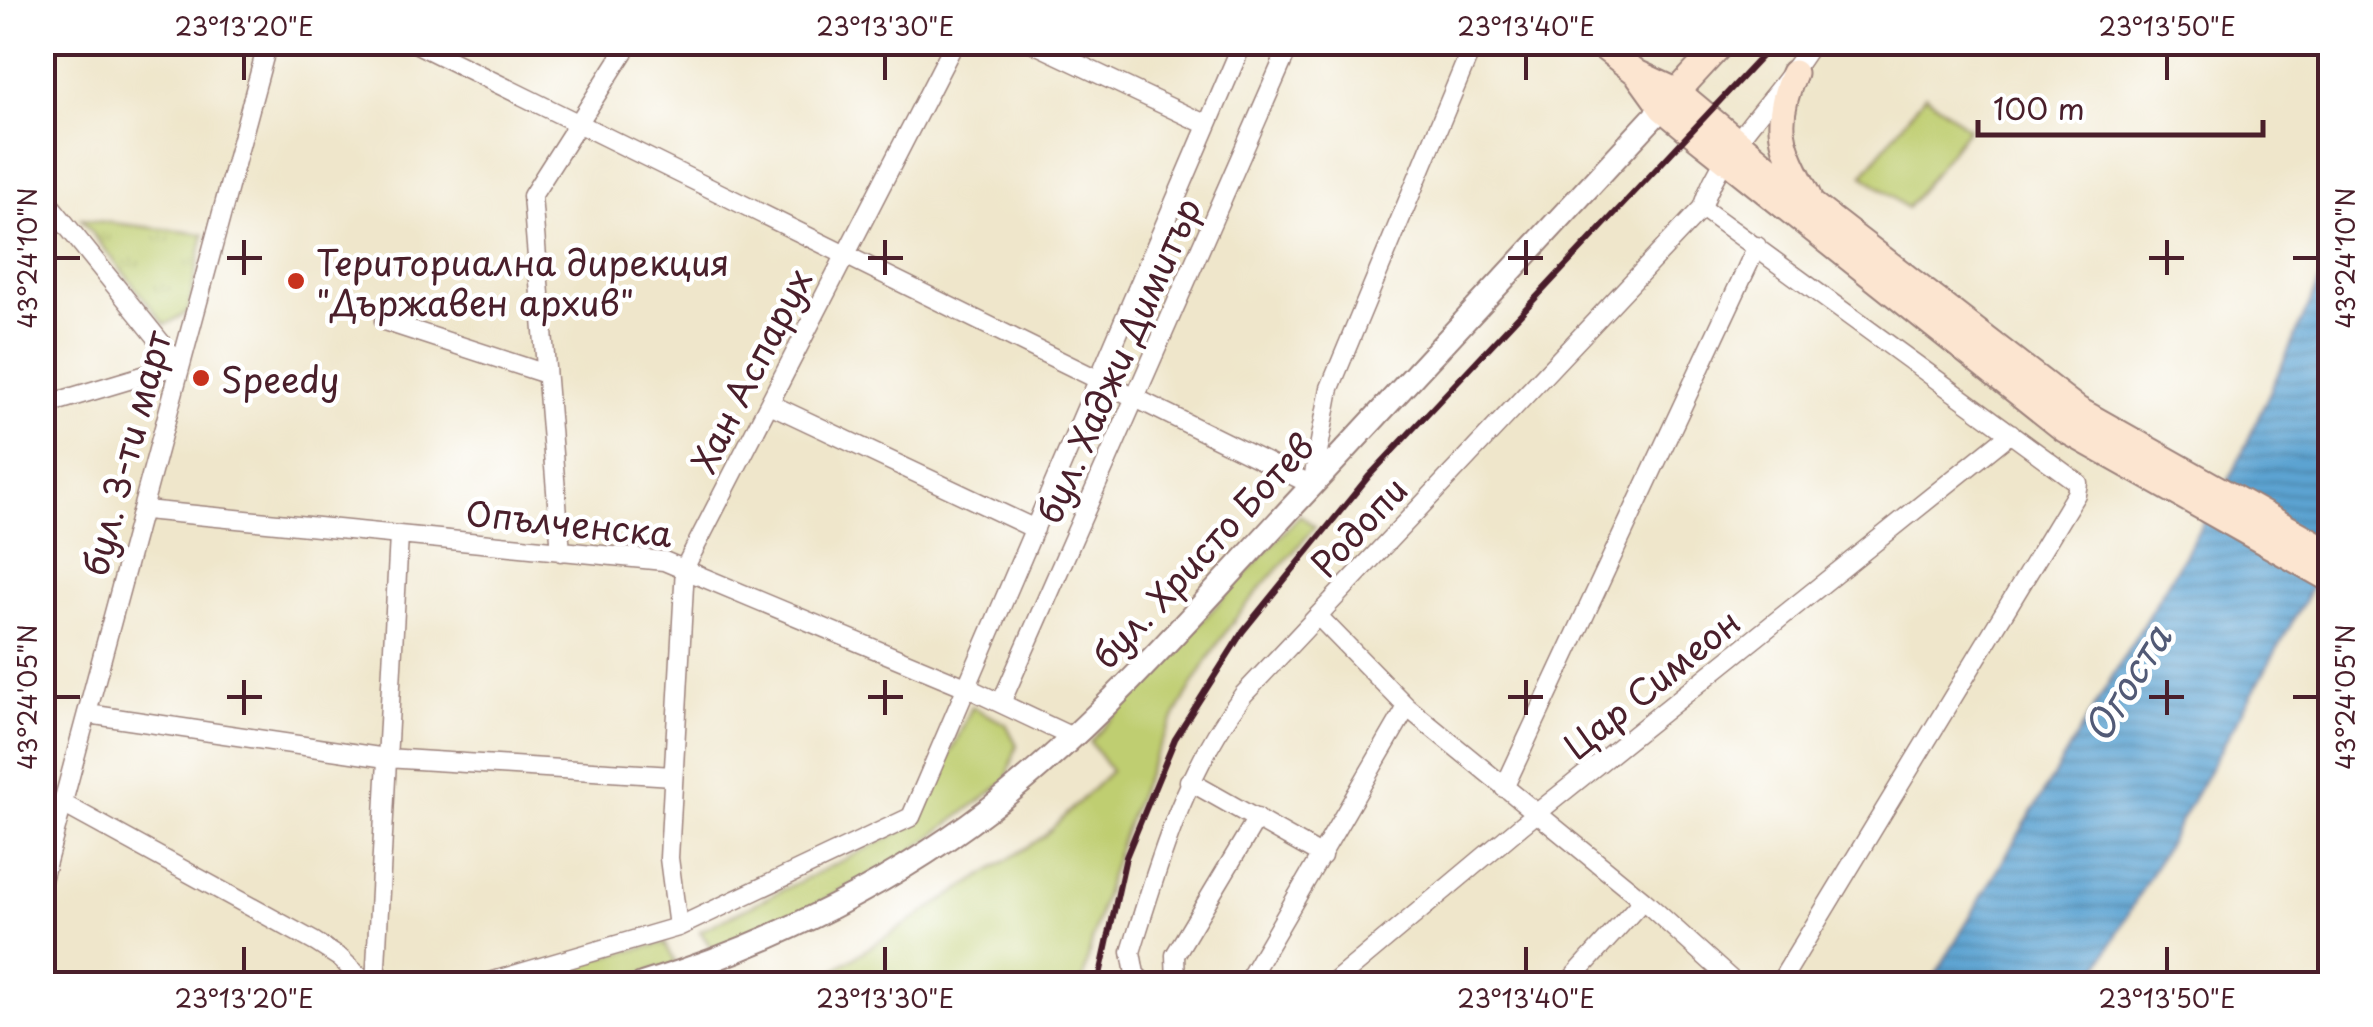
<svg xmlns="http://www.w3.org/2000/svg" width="2373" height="1027" font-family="'Playpen Sans',sans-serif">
<defs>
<pattern id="park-tufts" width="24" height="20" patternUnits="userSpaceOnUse" patternTransform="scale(2.5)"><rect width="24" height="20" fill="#bfce71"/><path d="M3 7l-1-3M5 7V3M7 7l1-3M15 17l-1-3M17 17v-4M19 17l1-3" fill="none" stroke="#a6b062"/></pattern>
<pattern id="water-rules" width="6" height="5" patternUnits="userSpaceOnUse" patternTransform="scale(2.5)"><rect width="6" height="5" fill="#5ba3d1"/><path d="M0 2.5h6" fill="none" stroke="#4d84aa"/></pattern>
</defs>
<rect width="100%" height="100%" fill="#fff"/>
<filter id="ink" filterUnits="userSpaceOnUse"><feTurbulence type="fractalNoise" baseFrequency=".01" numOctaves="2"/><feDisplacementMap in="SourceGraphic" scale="20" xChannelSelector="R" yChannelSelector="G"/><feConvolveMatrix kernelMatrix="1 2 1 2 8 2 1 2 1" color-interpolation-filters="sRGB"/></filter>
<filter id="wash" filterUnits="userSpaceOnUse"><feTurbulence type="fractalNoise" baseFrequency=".0048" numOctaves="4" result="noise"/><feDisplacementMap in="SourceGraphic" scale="40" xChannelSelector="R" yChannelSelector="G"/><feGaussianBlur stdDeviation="2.25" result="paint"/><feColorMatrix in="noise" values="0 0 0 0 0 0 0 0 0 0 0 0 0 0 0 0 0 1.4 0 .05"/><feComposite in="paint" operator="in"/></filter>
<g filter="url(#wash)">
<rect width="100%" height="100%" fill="#efe6cb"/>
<path fill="#bfce71" stroke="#84764e" stroke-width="2.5" d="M1925,95L1968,128L1907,208L1863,175Z
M1300,515L1315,527C1284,564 1247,599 1221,639C1145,755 1112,850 1082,984H812L1043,837L1111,771L1090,742Z
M972,707L1006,724L1017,745L1006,781L910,853L718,958L700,931L918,823Z
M665,943L676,964L601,984H480Z"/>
<path fill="url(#park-tufts)" stroke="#84764e" stroke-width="2.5" d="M81,219L204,234L188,312L165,325Z"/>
<path fill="url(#water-rules)" stroke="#52617e" stroke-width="2.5" d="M2330,259V555L2089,984H1930L2234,471Z"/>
</g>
<g filter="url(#ink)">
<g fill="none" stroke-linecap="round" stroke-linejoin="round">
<defs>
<path id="minor" d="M413,42L1312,485L1330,388L1474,42
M1031,42L1207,125
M42,195L179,365L42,406
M1702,208L2078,483L2076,494L1779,984
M384,321L543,373
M770,404L1035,529
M145,510L664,561L968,688L1072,737
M561,552L532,196L630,42
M1318,616L1407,707L1643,900L1736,984
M1001,703L1291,42
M88,714L386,758L673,776
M1189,781L1322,856
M1504,788L1757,246
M65,805L315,942L340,958L367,984
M42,880L268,42
M678,927L669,858L685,567L955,42
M375,984L399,536
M483,984L678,927L911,817L1243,42
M1145,984L1135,974L1131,952C1160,859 1184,773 1243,695L1702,208C1723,142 1777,101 1812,42
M1176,984L1175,955L1257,818
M1246,984L1407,707
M1332,984L1522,825L2011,433
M1567,984L1643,900"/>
<path id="tertiary" d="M642,984C771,945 903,879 1009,793C1118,704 1211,593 1307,491C1426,364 1544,236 1662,108"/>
<path id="secondary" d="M1597,42L1637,73L1678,92L1813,205L2078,410L2330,552
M1794,73C1771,127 1783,147 1808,196
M1639,76L1662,108L1691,132L2064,429L2330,579
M1666,104L1723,42"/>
</defs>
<use href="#minor" stroke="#9c827b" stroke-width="21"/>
<use href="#tertiary" stroke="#9c827b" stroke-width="26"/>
<use href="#secondary" stroke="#9c827b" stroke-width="29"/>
<use href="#minor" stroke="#fff" stroke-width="18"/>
<use href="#tertiary" stroke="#fff" stroke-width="22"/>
<use href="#secondary" stroke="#fce5d0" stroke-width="25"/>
<path stroke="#4a1f2b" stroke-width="6" d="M1098,984L1126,857L1175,739L1243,631L1369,476L1775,42"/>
</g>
</g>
<path fill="none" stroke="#4a1f2b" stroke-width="4" d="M244,55V80M885,55V80M1526,55V80M2167,55V80M244,240V275M885,240V275M1526,240V275M2167,240V275M55,258H80M227,258H262M868,258H903M1508,258H1543M2149,258H2184M2293,258H2318M244,680V715M885,680V715M1526,680V715M2167,680V715M55,697H80M227,697H262M868,697H903M1508,697H1543M2149,697H2184M2293,697H2318M244,947V972M885,947V972M1526,947V972M2167,947V972"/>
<g fill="#c8321e" stroke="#fff" stroke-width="4">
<circle cx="296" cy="281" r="10"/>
<circle cx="201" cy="378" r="10"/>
</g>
<g text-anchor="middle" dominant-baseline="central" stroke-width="9" stroke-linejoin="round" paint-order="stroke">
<g font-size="35" fill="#4a1f2b" stroke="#fff" text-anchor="start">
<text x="316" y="261">Териториална дирекция<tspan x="316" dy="40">"Държавен архив"</tspan></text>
<text x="221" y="378">Speedy</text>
</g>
<g font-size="35" fill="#4a1f2b" stroke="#fff">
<text transform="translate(1117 360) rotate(-66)">бул. Хаджи Димитър</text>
<text transform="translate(750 370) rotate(-63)">Хан Аспарух</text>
<text transform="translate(125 453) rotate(-75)">бул. 3-ти март</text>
<text transform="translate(569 522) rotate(6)">Опълченска</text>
<text transform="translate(1358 526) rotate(-47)">Родопи</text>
<text transform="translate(1202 550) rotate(-47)">бул. Христо Ботев</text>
<text transform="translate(1651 683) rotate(-39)">Цар Симеон</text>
</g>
<g font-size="38" font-style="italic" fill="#525a76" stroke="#fff">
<text transform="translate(2126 683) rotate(-58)">Огоста</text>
</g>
</g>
<rect width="2373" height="1027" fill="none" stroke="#fff" stroke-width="110"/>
<path d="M1978 120v15h285v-15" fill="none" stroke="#4a1f2b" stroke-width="5"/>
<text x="1993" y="120" font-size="30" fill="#4a1f2b" stroke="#ffffff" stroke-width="8" paint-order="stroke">100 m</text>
<rect x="55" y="55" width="2263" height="917" fill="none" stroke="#4a1f2b" stroke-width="4"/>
<g font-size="25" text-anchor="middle" fill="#4a1f2b">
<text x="244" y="36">23°13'20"E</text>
<text x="885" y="36">23°13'30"E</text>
<text x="1526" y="36">23°13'40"E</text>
<text x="2167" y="36">23°13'50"E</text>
<text transform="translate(28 258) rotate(-90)" y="9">43°24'10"N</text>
<text transform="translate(2346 258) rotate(-90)" y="9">43°24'10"N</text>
<text transform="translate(28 697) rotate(-90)" y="9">43°24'05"N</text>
<text transform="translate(2346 697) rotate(-90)" y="9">43°24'05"N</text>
<text x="244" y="1008">23°13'20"E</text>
<text x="885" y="1008">23°13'30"E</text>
<text x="1526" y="1008">23°13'40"E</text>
<text x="2167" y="1008">23°13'50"E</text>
</g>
</svg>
